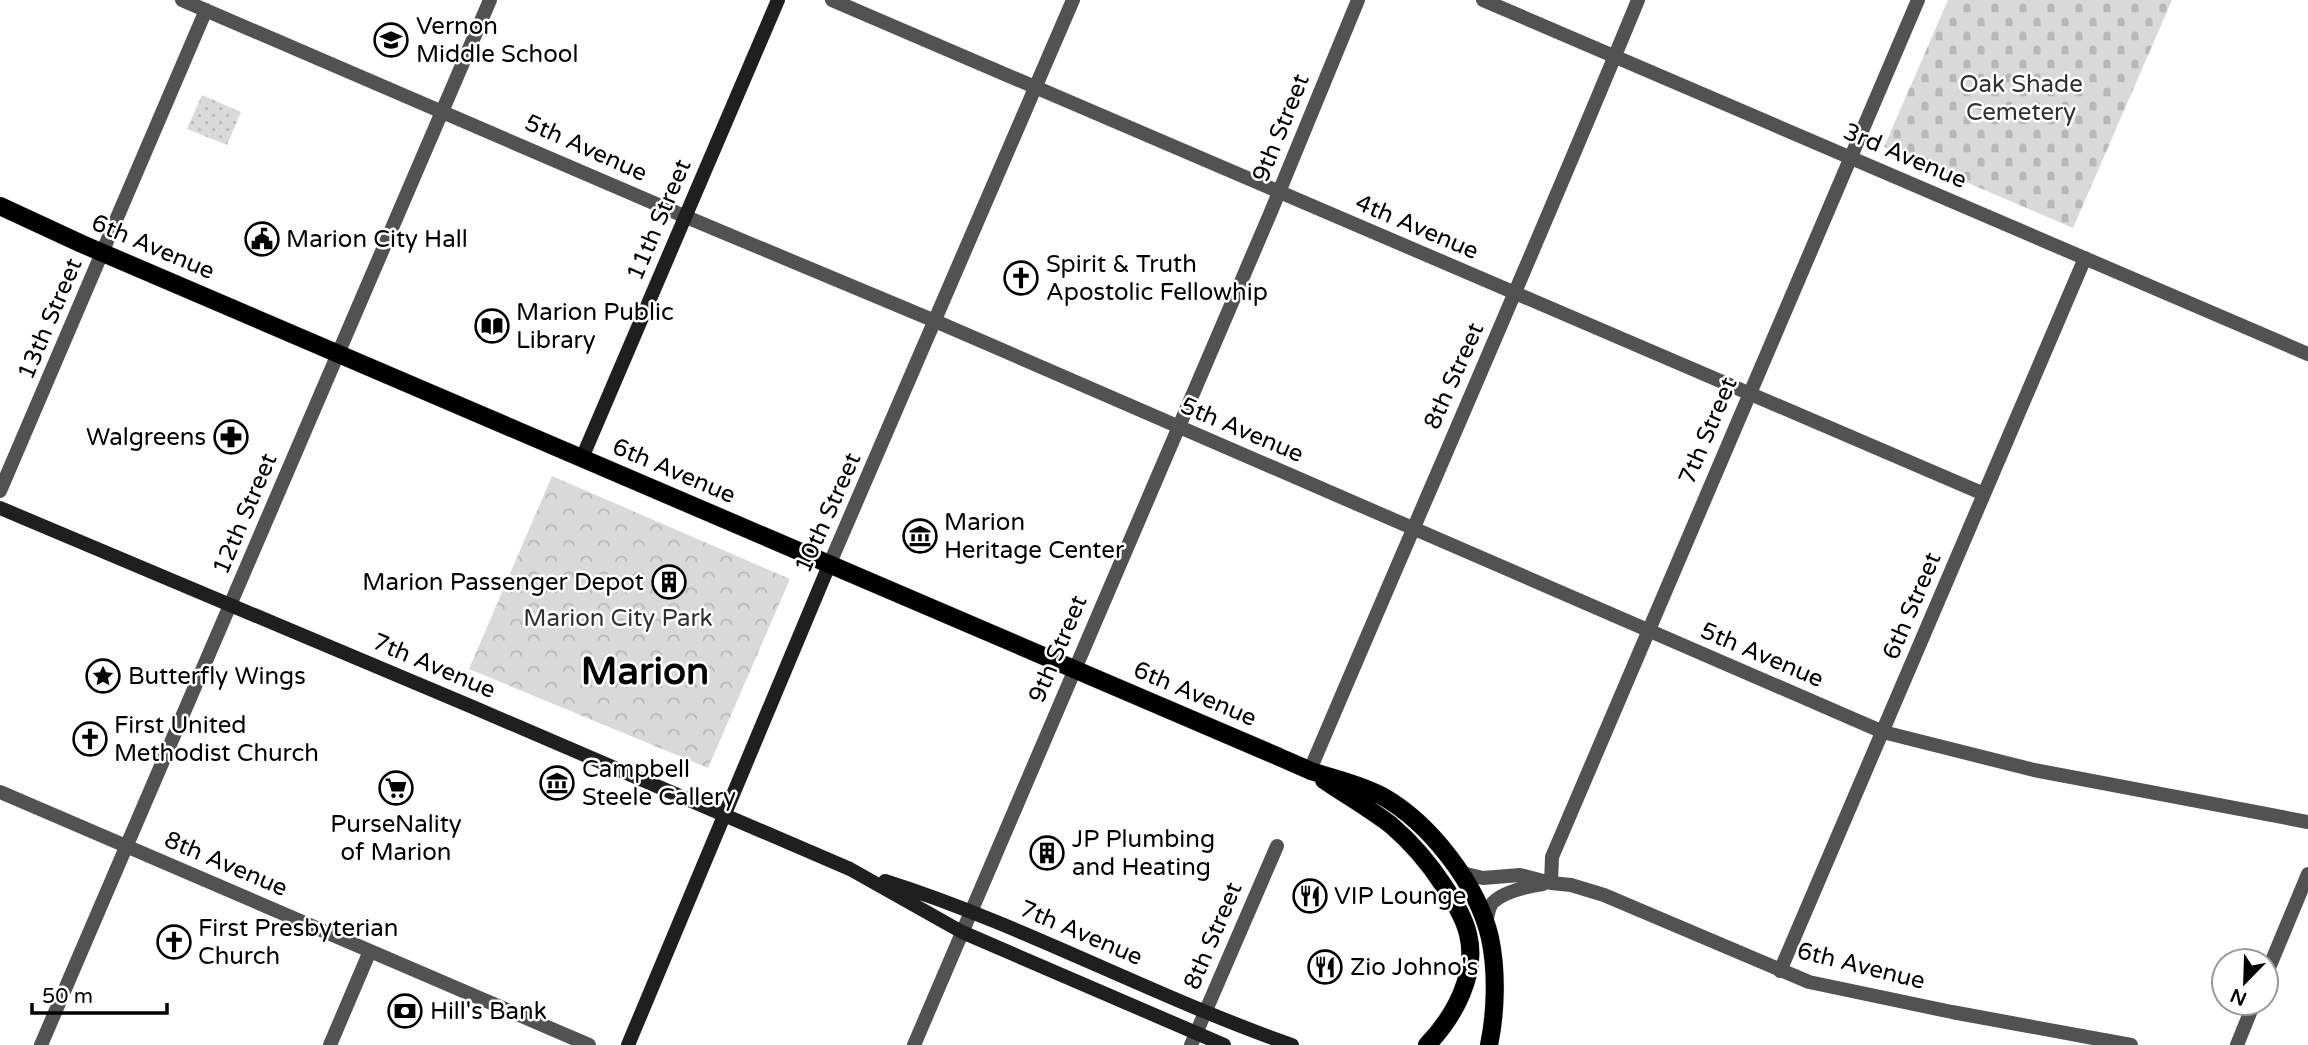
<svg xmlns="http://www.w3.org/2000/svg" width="2308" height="1045" font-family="'Varela Round',sans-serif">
<defs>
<pattern id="forest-crowns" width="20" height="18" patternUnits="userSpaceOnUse" patternTransform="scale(1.75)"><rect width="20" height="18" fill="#d9d9d9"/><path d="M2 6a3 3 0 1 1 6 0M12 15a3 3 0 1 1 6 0" fill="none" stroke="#b8b8b8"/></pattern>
<pattern id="cemetery-stones" width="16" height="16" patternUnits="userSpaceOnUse" patternTransform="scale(1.75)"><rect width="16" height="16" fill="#d9d9d9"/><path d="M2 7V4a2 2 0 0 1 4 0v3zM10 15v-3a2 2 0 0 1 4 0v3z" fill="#b8b8b8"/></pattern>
<pattern id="garden-dots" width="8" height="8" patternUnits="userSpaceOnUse" patternTransform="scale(1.75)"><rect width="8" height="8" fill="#d9d9d9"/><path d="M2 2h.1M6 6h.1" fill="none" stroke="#b8b8b8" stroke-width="1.8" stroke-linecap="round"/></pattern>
</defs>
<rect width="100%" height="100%" fill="#fff"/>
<path fill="url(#forest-crowns)" d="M552,476L790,579L708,768L469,669Z"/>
<path fill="url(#cemetery-stones)" d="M1948,0H2172L2073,228L1884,147Z"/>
<path fill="url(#garden-dots)" d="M202,95L241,112L227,145L187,129Z"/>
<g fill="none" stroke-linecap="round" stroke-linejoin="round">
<defs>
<path id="primary" d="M0,206L82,244L1277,756C1288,761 1300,766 1311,771C1335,779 1360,784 1382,796C1430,823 1478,885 1490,938C1497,971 1496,1012 1489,1045
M1324,780C1346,795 1370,809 1391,825C1412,843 1429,863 1444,886C1453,900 1464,917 1468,934C1478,974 1454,1017 1427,1045"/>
</defs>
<use href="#primary" stroke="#dbdbdb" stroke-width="19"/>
<path stroke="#525252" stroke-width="14" d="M182,0L684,216L935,321L1883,732L2034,770L2308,822
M832,0L1984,494
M1483,0L2308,354
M0,491L206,10
M830,563L1073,0
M1310,770C1419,513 1532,258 1638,0
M0,792L589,1045
M1462,873L1483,878L1520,875L1551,883L1571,885L1604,895L1809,982L1952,1012L2131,1045
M1551,883L1552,857L1918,0
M1486,924C1487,919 1488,912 1490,907C1496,893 1529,886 1543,884
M1780,971L2085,258
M2266,975L2308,874
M41,1045L490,0
M330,1045L370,951
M914,1045L1270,214L1358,0
M1191,1045L1277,846
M2237,1045L2254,1003"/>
<path stroke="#1f1f1f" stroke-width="14" d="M582,458L778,0
M0,508L475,708L850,869L962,932L1224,1045
M885,881C1024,925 1154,997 1292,1045
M628,1045L830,563"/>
<use href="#primary" stroke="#000" stroke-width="18"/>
</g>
<defs>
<symbol id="school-ring" viewBox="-11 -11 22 22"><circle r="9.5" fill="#fff" stroke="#000" stroke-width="1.5"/><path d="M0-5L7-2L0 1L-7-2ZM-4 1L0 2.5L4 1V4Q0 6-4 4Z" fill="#000"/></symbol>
<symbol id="civic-ring" viewBox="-11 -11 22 22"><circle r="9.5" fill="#fff" stroke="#000" stroke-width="1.5"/><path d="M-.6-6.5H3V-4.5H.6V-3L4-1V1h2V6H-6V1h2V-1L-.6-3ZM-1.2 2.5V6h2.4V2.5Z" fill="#000"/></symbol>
<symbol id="church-ring" viewBox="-11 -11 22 22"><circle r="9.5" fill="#fff" stroke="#000" stroke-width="1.5"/><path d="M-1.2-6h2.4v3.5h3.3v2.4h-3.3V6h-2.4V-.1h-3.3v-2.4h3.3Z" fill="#000"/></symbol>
<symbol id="library-ring" viewBox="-11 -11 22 22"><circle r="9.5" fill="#fff" stroke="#000" stroke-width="1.5"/><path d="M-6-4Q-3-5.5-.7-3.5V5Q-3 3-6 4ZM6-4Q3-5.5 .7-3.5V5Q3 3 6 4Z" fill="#000"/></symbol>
<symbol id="pharmacy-ring" viewBox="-11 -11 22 22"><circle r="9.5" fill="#fff" stroke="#000" stroke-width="1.5"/><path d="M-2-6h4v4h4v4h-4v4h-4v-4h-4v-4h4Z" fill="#000"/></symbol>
<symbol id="museum-ring" viewBox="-11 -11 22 22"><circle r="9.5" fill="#fff" stroke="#000" stroke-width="1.5"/><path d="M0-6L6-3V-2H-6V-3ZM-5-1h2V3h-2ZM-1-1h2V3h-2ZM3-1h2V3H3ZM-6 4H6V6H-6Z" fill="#000"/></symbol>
<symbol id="building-ring" viewBox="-11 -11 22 22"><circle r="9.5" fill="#fff" stroke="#000" stroke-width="1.5"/><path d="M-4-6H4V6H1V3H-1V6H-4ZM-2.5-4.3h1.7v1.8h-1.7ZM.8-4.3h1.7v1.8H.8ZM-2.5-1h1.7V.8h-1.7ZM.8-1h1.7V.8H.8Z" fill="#000"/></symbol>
<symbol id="sight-ring" viewBox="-11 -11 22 22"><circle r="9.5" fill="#fff" stroke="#000" stroke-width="1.5"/><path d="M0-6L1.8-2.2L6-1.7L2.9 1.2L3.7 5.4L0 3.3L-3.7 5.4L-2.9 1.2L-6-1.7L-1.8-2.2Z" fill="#000"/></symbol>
<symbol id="supermarket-ring" viewBox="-11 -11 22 22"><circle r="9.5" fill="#fff" stroke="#000" stroke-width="1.5"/><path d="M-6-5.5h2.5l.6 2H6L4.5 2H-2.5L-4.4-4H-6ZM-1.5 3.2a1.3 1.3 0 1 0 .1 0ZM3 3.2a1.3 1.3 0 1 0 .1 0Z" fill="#000"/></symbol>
<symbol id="restaurant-ring" viewBox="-11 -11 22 22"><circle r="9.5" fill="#fff" stroke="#000" stroke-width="1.5"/><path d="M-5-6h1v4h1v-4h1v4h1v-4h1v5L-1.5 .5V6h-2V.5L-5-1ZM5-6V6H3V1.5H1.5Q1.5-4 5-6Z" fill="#000"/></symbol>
<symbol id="bank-ring" viewBox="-11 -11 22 22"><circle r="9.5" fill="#fff" stroke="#000" stroke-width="1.5"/><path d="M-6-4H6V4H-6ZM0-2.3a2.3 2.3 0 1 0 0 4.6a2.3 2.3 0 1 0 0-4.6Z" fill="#000"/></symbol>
</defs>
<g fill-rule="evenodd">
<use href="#school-ring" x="372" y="21" width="38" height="38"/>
<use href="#civic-ring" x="243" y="220" width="38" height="38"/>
<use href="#church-ring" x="1002" y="259" width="38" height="38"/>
<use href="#library-ring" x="473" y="307" width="38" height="38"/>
<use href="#pharmacy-ring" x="212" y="418" width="38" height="38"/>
<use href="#museum-ring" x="901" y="517" width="38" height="38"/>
<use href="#building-ring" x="650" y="563" width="38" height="38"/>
<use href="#sight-ring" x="84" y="657" width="38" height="38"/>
<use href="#church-ring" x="71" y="720" width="38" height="38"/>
<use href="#museum-ring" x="538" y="764" width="38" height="38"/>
<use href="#supermarket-ring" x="377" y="769" width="38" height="38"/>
<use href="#building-ring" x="1028" y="834" width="38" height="38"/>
<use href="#restaurant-ring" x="1291" y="877" width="38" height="38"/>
<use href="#church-ring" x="155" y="923" width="38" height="38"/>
<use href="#restaurant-ring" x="1306" y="948" width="38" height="38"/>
<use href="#bank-ring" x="386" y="992" width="38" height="38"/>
</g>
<g text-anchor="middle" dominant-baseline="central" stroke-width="5" stroke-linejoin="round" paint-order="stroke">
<g font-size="24" fill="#000" stroke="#fff" text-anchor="start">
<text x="416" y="26">Vernon<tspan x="416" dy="28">Middle School</tspan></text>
<text x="286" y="239">Marion City Hall</text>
<text x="1046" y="264">Spirit &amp; Truth<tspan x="1046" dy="28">Apostolic Fellowhip</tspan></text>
<text x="516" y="312">Marion Public<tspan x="516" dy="28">Library</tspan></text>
<text x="206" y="437" text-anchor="end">Walgreens</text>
<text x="944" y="522">Marion<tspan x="944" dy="28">Heritage Center</tspan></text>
<text x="644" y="582" text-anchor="end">Marion Passenger Depot</text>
<text x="128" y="676">Butterfly Wings</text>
<text x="114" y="725">First United<tspan x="114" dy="28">Methodist Church</tspan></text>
<text x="582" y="769">Campbell<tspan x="582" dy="28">Steele Callery</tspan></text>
<text x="396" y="824" text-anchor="middle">PurseNality<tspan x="396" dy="28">of Marion</tspan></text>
<text x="1072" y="839">JP Plumbing<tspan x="1072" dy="28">and Heating</tspan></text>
<text x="1334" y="896">VIP Lounge</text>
<text x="198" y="928">First Presbyterian<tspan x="198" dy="28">Church</tspan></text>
<text x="1350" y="967">Zio Johno's</text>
<text x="430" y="1011">Hill's Bank</text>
</g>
<g font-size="24" fill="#303030" stroke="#fff">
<text x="2021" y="84">Oak Shade<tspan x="2021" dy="28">Cemetery</tspan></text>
<text x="618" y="618">Marion City Park</text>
</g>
<g font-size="24" fill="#000" stroke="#fff">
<text transform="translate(1281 128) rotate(-68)">9th Street</text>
<text transform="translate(586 148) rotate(24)">5th Avenue</text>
<text transform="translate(1905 156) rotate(23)">3rd Avenue</text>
<text transform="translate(659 220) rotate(-67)">11th Street</text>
<text transform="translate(1417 227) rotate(23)">4th Avenue</text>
<text transform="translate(153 247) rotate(23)">6th Avenue</text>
<text transform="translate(50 319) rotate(-67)">13th Street</text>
<text transform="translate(1454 376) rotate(-66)">8th Street</text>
<text transform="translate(1242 430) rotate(23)">5th Avenue</text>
<text transform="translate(1708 431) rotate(-67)">7th Street</text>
<text transform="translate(674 471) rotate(23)">6th Avenue</text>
<text transform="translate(828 513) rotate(-66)">10th Street</text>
<text transform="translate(245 514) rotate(-67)">12th Street</text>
<text transform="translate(1912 606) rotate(-67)">6th Street</text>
<text transform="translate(1058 649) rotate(-67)">9th Street</text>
<text transform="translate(1762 655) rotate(23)">5th Avenue</text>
<text transform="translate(434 666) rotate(23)">7th Avenue</text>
<text transform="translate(1195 694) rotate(23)">6th Avenue</text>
<text transform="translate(226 864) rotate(23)">8th Avenue</text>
<text transform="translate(1081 933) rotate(23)">7th Avenue</text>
<text transform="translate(1213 936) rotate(-67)">8th Street</text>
<text transform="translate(1861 966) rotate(14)">6th Avenue</text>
</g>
<g font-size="38" font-weight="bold" fill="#000" stroke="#fff">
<text x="645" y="672">Marion</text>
</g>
</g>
<g transform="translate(2245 982) rotate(203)"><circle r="33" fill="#ffffff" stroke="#999999" stroke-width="2"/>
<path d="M0-5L12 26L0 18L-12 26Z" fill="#000000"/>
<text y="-10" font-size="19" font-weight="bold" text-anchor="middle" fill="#000000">N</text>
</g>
<path d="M32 1003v10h135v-10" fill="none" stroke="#000000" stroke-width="3.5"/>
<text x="42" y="1003" font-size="21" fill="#000000" stroke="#ffffff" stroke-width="5" paint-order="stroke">50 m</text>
</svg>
